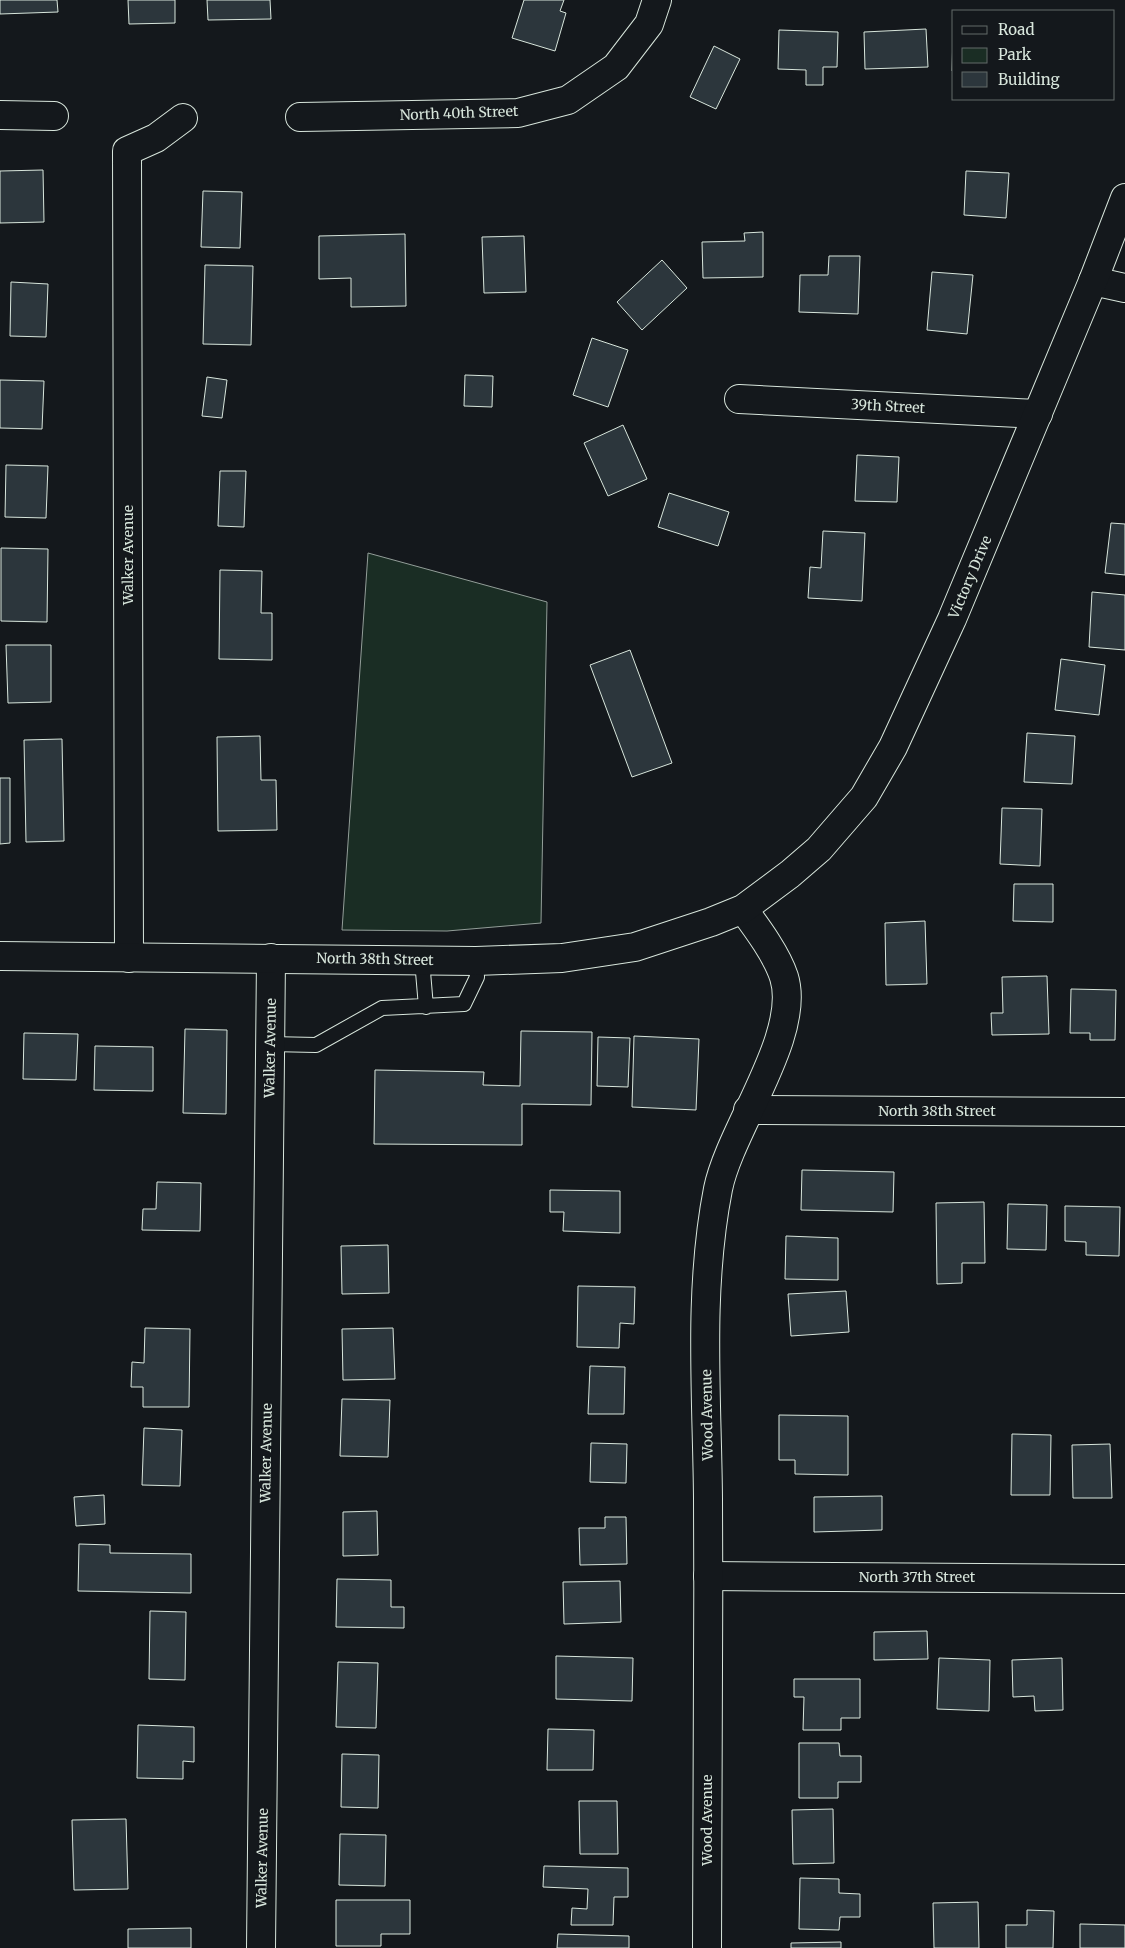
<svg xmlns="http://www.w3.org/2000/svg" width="1125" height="1948" font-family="Merriweather,serif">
<rect width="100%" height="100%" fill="#14181c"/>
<path fill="#1a2d24" stroke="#939e99" d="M368,553L547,602L541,923L447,931L342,930Z"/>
<path fill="#2c363c" stroke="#d8e6dc" d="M0,0H57L58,12L0,14Z
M128,0H175V23L129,24Z
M207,0H270L271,19L208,20Z
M524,0H564L560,11L566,13L555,51L512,38Z
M926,29L928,67L865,69L864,32Z
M779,30L838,32L837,67H823V85H806V70L778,69Z
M953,33H954V71H952Z
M714,46L740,59L716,109L690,97Z
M43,170L44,222L0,223V171Z
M966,171L1009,173L1006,218L964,215Z
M203,191L242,192L240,248L201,247Z
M763,232V277L703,278L702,242L745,241L744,233Z
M405,234L406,306L351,307V278L319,279V236Z
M524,236L526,292L484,293L482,237Z
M829,256H860L858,314L799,312L800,275H828Z
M662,260L687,288L642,330L617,302Z
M205,265L253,266L251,345L203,344Z
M932,272L973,275L967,334L927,330Z
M11,282L48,284L46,337L10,336Z
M592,338L628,350L608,407L573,395Z
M465,375L493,376L492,407L464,406Z
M207,377L227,380L222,418L202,416Z
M0,380L44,381L42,429L0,428Z
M623,425L647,479L608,496L584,443Z
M857,455L899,457L897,502L855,501Z
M6,465L48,466L46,518L5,517Z
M220,471H246L244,527L218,526Z
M669,493L729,512L718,546L658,527Z
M1111,523L1125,524V575L1105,573Z
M823,531L865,533L862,601L808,598L810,567L821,568Z
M1,548L48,549L47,622L1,621Z
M220,570L262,571L261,613H272V660L219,659Z
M1092,592L1125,595V650L1089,647Z
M6,645H51V702L8,703Z
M630,650L672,763L632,777L590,665Z
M1061,659L1105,665L1099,715L1055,710Z
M1027,733L1075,736L1072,784L1024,782Z
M260,736L261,780H276L277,830L218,831L217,737Z
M62,739L64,841L26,842L24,740Z
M0,778H10V843L0,844Z
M1002,808L1042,809L1040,866L1000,864Z
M1014,884H1053V922L1013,921Z
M925,921L927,984L886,985L885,923Z
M1047,976L1049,1034L992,1035L991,1013H1003L1002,977Z
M1071,989L1116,990L1115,1040H1090V1033H1070Z
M185,1029L227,1030L226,1114L183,1113Z
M521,1031L592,1032L591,1105L522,1104V1145L374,1144L375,1070L484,1072L483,1085L520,1086Z
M24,1033L78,1034L76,1080L23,1079Z
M634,1036L699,1039L696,1110L632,1107Z
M598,1037L630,1038L628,1087L597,1086Z
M95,1046L153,1047V1091L94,1090Z
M802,1170L894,1172L893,1212L801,1210Z
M157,1182L201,1183L200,1231L142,1230L143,1209H156Z
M550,1190L620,1191V1233L563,1231L564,1212H550Z
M984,1202L985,1263H962V1283L937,1284L936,1203Z
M1008,1204L1047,1205L1046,1250L1007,1249Z
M1065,1206L1120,1207L1119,1256L1086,1255V1242L1065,1241Z
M786,1236L838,1238V1280L785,1279Z
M388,1245L389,1293L342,1294L341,1246Z
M578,1286L635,1287L634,1324L620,1323L619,1348L577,1347Z
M846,1291L849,1332L791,1336L788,1294Z
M145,1328L190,1329L189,1407H143V1387H131L132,1362L144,1363Z
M393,1328L395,1379L343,1380L342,1329Z
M590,1366L625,1367L624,1414H588Z
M342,1399L390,1400L388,1457L340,1456Z
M779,1415L848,1416V1475L795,1474V1460H779Z
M144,1428L182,1430L180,1486L142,1485Z
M1012,1434L1051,1435L1050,1495H1011Z
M591,1443L627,1444L626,1483L590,1482Z
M1110,1444L1112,1498H1073L1072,1445Z
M104,1495L105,1524L76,1526L74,1497Z
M882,1496V1530L814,1532V1497Z
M377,1511L378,1555L343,1556V1512Z
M605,1517H626L627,1564L580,1565L579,1528H605Z
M79,1544L110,1545V1553L191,1554V1593L78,1591Z
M337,1579L391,1580V1607H404V1628L336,1627Z
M620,1581L621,1622L564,1624L563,1582Z
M150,1611L186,1612L185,1680L149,1679Z
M927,1631L928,1659L874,1660V1632Z
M556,1656L633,1658L632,1701L556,1699Z
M939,1658L990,1660L989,1711L937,1709Z
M1062,1658L1063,1710L1035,1711L1034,1696L1013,1697L1012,1660Z
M338,1662L378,1663L376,1728L336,1727Z
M794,1679H860V1718H841V1730H803L804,1697H794Z
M138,1725L194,1727V1762L183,1761V1779L137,1778Z
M548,1729L594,1730L593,1770H547Z
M799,1743H839L840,1756H861V1782H838V1798H799Z
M342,1754L379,1755L378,1808L341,1807Z
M579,1801H617L618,1854H580Z
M833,1809L834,1863L793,1864L792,1810Z
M126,1819L128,1889L74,1890L72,1820Z
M340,1834L386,1835L385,1886L339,1885Z
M544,1866L628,1868V1897H614L613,1925H571L572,1908L587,1909L588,1889L543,1887Z
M800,1878L839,1879V1893L860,1894V1917H840L839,1930L799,1929Z
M336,1900H410V1934H381V1946H336Z
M978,1902L979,1948H934L933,1903Z
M1027,1910L1054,1911L1053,1948H1006V1925H1027Z
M1080,1924L1125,1925V1948H1080Z
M191,1928V1948H128V1929Z
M558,1934L629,1936V1948H557Z
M841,1942V1948H791V1943Z"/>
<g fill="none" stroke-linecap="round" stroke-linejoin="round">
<defs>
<path id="service" d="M422,960L426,1007
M270,1044L316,1045L382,1008L464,1004L477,977L476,961"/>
<path id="minor" d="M0,115L54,116
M300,117L518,113L568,100L616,67L649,24L657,0
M739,399L1038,414
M129,958L127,151L156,138L183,118
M748,1110L1125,1112
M708,1576L1125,1579
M261,1948L271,958"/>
<path id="tertiary" d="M1093,281L1125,288
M707,1948C707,1798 709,1648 708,1498C707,1395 698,1291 718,1189C730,1129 802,1035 784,977C777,955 757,928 743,909"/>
<path id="secondary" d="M0,956L476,961L562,958L635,947L711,922L743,909L790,874L819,849L864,797L893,747L952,619L1093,281L1125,198"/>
</defs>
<use href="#service" stroke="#d8e6dc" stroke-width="16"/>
<use href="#minor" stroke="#d8e6dc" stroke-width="30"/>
<use href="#tertiary" stroke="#d8e6dc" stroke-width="30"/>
<use href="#secondary" stroke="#d8e6dc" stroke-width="30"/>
<use href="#service" stroke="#14181c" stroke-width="14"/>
<use href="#minor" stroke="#14181c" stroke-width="28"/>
<use href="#tertiary" stroke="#14181c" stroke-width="28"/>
<use href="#secondary" stroke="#14181c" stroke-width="28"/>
</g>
<g text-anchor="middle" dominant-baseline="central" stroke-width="4" stroke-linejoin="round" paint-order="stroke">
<g font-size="14" fill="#d8e6dc" stroke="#14181c">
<text transform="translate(459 113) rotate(-2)">North 40th Street</text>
<text transform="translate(888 406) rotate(3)">39th Street</text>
<text transform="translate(128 555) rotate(-90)">Walker Avenue</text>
<text transform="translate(970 577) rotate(-67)">Victory Drive</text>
<text transform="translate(375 959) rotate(1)">North 38th Street</text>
<text transform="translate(270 1048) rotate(-89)">Walker Avenue</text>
<text x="937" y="1111">North 38th Street</text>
<text transform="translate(707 1415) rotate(-91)">Wood Avenue</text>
<text transform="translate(266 1453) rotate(-89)">Walker Avenue</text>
<text x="917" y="1577">North 37th Street</text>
<text transform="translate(707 1820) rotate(-90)">Wood Avenue</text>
<text transform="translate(262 1858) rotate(-89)">Walker Avenue</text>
</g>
</g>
<rect x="952" y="10" width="162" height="90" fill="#14181c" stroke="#626a69"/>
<rect x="962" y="26" width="25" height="8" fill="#14181c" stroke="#626a69"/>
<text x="998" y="35" font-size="15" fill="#d8e6dc">Road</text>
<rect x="962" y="48" width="25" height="15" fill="#1a2d24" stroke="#626a69"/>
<text x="998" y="60" font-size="15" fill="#d8e6dc">Park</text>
<rect x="962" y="72" width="25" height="15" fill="#2c363c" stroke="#626a69"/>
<text x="998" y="85" font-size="15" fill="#d8e6dc">Building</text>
</svg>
